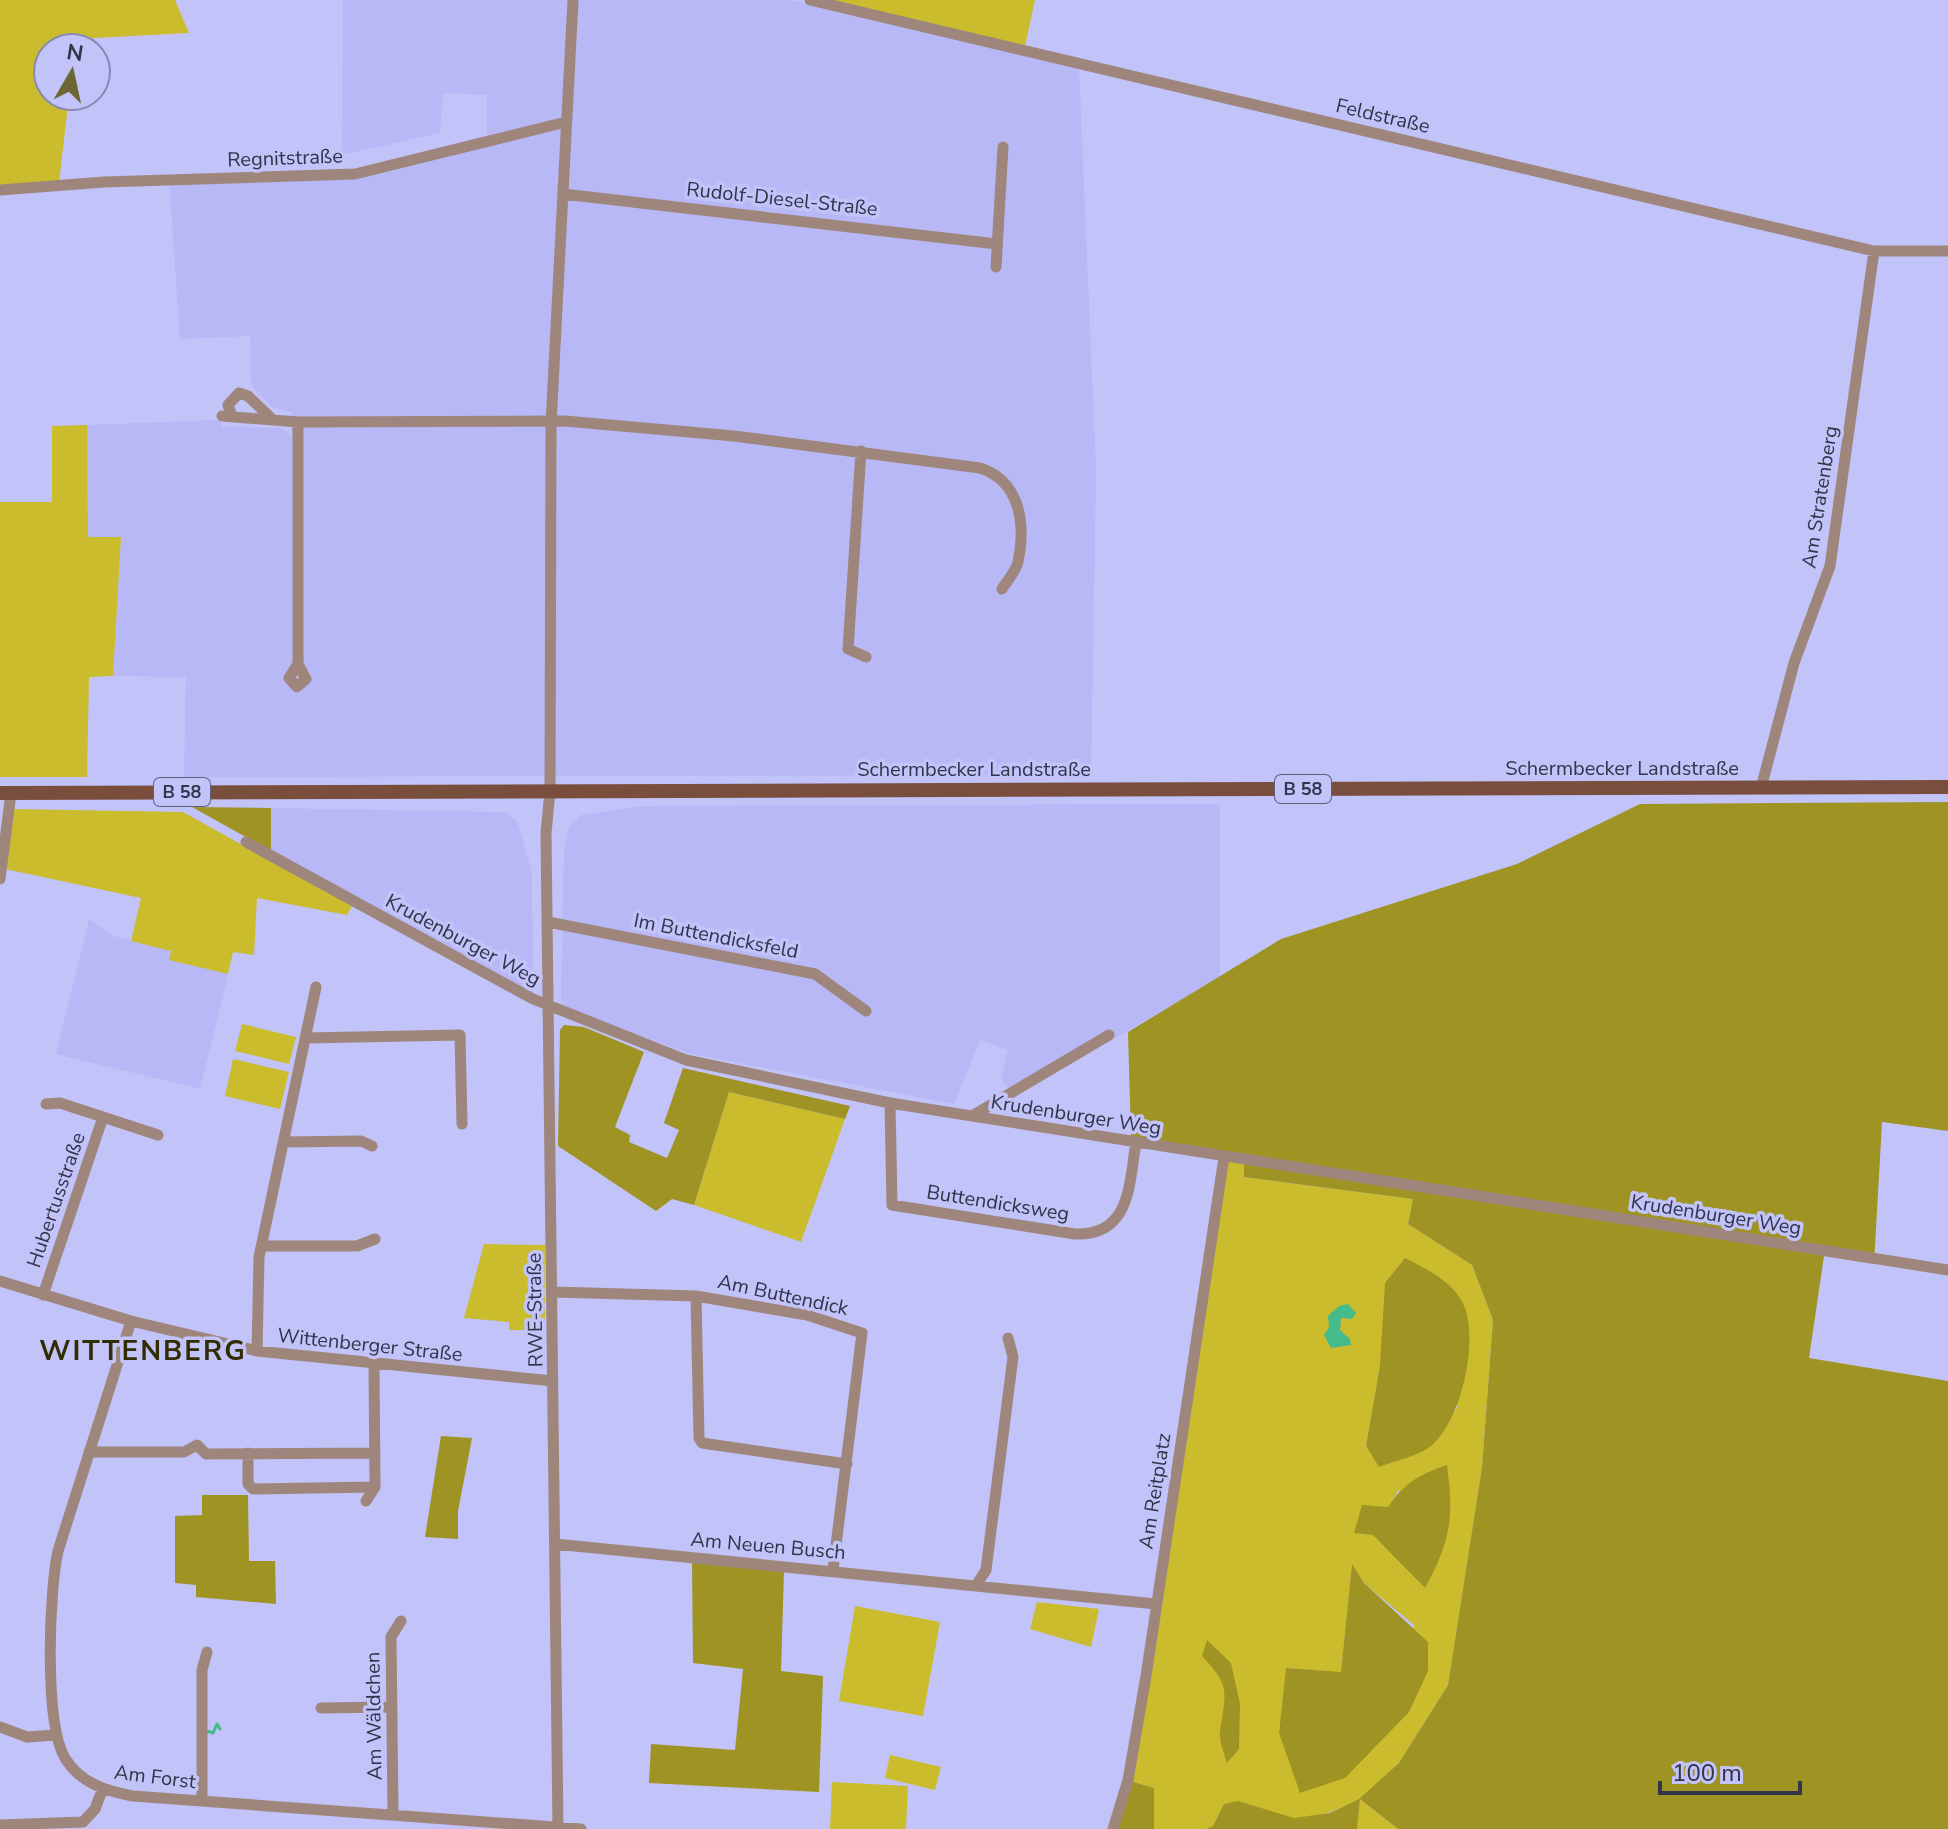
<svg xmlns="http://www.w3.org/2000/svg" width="1948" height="1829" font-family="'Nunito Sans',sans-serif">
<rect width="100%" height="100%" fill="#c1c3f9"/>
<path fill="#b7b8f5" d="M343,0H791L1079,67L1096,472L1091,775L184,777L186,677L113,676L121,538L88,537L87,425L221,420L222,427L282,428L291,436L292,412L272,407L251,384L250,336L180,339L169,176L353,171L487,135V95L443,93L440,133L342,155Z
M1220,804V977L1015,1096L1001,1079L1008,1050L980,1040L954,1104L687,1053L567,1008L561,1001L564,851L569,828L581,815L643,806Z
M271,808L506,812L518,823L532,873L533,994L271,851Z
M89,919L114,936L172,951L170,960L228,974L200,1089L56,1054Z"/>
<path fill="#cbbc2d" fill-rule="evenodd" d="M0,0H175L189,33L75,39L74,48H48V96H69L59,183L0,187Z
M830,0H1035L1025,46Z
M87,425L88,537H121L113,676L89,677L87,777H0V502H52V426Z
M14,809L183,812L352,906L347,915L257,898L254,955L233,952L228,974L169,960L171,951L131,941L141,898L5,869Z
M242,1024L296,1037L289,1064L235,1051Z
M233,1059L289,1072L280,1109L225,1096Z
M729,1092L845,1119L801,1242L694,1205Z
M1225,1158L1244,1162V1177L1413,1199L1408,1224L1472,1265L1493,1320L1482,1467L1448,1685L1399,1763L1360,1799L1398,1829H1357L1359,1799C1339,1809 1315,1821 1292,1818C1267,1814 1248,1798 1224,1804L1213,1826L1206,1829H1154V1788L1130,1781ZM1380,1365L1458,1406L1431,1446L1380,1466L1366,1446ZM1399,1490L1424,1587L1373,1534ZM1352,1566L1364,1583L1415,1626L1279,1733L1287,1668L1341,1673Z
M484,1244L545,1245V1330H509V1322L464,1318Z
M1037,1602L1099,1609L1091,1647L1030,1629Z
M855,1606L940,1622L923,1716L839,1701Z
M890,1755L941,1767L935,1790L885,1778Z
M832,1782L908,1786L906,1829H830Z"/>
<path fill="#9f9323" d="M1948,802V1131L1882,1122L1874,1264L1824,1256L1809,1358L1948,1381V1829H1398L1360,1799L1357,1829H1206L1213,1826L1224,1804L1238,1801L1294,1818L1330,1813L1359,1799L1399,1763L1448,1685L1482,1467L1493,1320L1472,1265L1408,1224L1413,1199L1244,1177V1162L1131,1138L1128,1032L1281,939L1517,864L1640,804Z
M192,807L271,808V851Z
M564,1025L584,1027L644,1052L615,1127L630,1135L629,1142L667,1158L679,1130L664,1123L683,1068L850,1106L845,1119L729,1092L694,1205L672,1199L656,1211L558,1146L560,1030Z
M1405,1258C1428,1270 1455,1282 1465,1308C1478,1344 1461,1421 1431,1446C1419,1456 1394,1461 1379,1467L1366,1446L1380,1365L1385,1283Z
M441,1436L472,1438L458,1511V1539L425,1537Z
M1447,1465C1454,1518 1451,1540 1425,1588L1373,1535L1354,1533L1362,1505L1388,1507C1404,1483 1420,1474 1447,1465Z
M202,1495H248L249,1561H275L276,1604L196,1597V1585L175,1583V1516L202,1515Z
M692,1562L784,1571L781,1671L823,1676L819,1792L649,1783L651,1744L735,1750L743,1669L693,1663Z
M1352,1564L1364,1583L1428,1642V1671L1409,1712L1345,1778L1300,1793L1279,1733L1286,1668L1341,1672Z
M1207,1640L1231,1663L1240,1704L1239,1749L1227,1763C1224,1753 1219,1741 1220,1732C1225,1693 1232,1687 1202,1656Z
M1130,1781L1154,1788V1829H1115Z"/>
<path fill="#45ba8b" d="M1348,1304L1356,1313L1352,1319L1341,1318L1340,1330L1350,1339L1351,1345L1331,1348L1324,1335L1329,1327L1328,1316L1339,1306Z"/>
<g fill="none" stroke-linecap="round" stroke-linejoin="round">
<path stroke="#45ba8b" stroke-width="3" d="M207,1731L213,1733L217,1724L220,1729"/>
<path stroke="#9f867c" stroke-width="11" d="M810,0L1874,251H1948
M0,190L104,182L355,174L566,122
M563,194L997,244
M996,267L1003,147
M222,416L298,422L565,421L734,436L980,468C1020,481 1026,523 1018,562C1016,571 1007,581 1002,589
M232,416L228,405L239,393L248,396L272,419
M861,451L848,649L866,657
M298,664L289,678L297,687L306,679L298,664V422
M1761,788L1794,663L1830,566L1874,251
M246,842L533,999L686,1060L890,1103L1948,1270
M0,879L11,793
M548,922L815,974L866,1011
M305,1038L460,1035L462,1124
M890,1103L892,1205L1075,1234C1131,1236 1129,1184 1136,1142
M46,1104L60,1103L103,1117
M972,1116L1109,1035
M284,1142L361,1141L372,1146
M262,1246H357L375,1239
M0,1281L131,1321L257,1351L553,1381
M553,1292L696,1296L807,1315L862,1333L833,1570
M43,1295L103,1117L158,1135
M696,1296L699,1438L702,1443L847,1464
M131,1321L58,1551C49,1592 44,1723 65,1758C80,1783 106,1791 133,1796L581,1829
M257,1351L259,1257L316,987
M89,1452H184L197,1445L206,1454L375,1453
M248,1453V1484L253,1489L375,1487
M366,1501L375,1487L374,1363
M555,1544L1156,1604
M977,1584L986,1570L1013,1357L1008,1338
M321,1708L392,1707
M0,1727L27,1737L56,1735
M202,1800V1670L207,1652
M393,1813L391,1637L401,1621
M0,1825L83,1822L95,1809L103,1788
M558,1829L546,833L550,791L551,424L573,0
M1113,1829L1128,1780L1146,1676L1224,1157"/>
<path stroke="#794e3d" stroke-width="14" d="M0,793L1948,787"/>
</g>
<g text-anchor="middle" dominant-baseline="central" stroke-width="7" stroke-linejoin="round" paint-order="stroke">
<g fill="#c1c3f9" stroke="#5e5e7e" stroke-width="2">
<rect x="1275" y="775" width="56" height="28" rx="6"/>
<rect x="154" y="778" width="56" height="28" rx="6"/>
</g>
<g font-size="18" font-weight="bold" fill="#333349">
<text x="1303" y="789">B 58</text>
<text x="182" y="792">B 58</text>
</g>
<g font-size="20" fill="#333349" stroke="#c1c3f9">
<text transform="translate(1383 116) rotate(13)">Feldstraße</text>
<text transform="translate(285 158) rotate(-2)">Regnitstraße</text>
<text transform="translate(782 199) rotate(6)">Rudolf-Diesel-Straße</text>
<text transform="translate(1820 497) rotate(-81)">Am Stratenberg</text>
<text x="1622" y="768">Schermbecker Landstraße</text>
<text x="974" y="769">Schermbecker Landstraße</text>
<text transform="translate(716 936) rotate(11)">Im Buttendicksfeld</text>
<text transform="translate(463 940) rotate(28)">Krudenburger Weg</text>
<text transform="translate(1076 1115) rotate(9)">Krudenburger Weg</text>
<text transform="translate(56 1200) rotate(-71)">Hubertusstraße</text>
<text transform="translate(998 1203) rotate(9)">Buttendicksweg</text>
<text transform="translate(1716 1215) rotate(9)">Krudenburger Weg</text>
<text transform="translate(783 1295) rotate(12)">Am Buttendick</text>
<text transform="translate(535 1310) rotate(-91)">RWE-Straße</text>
<text transform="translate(370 1345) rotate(6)">Wittenberger Straße</text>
<text transform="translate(1155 1491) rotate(-81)">Am Reitplatz</text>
<text transform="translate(768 1546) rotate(5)">Am Neuen Busch</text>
<text transform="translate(374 1716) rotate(-91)">Am Wäldchen</text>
<text transform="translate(155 1777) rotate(7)">Am Forst</text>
</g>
<g font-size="28" font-weight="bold" letter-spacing="2" fill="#312c01" stroke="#c1c3f9">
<text x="143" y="1351">WITTENBERG</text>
</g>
</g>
<g transform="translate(72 72) rotate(9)"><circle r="38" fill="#c1c3f9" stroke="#8889b3" stroke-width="2"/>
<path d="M0-6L14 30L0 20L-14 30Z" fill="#6b6632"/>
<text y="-12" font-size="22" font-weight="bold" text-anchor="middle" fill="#333349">N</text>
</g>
<path d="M1660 1781v12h140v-12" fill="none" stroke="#333349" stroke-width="4"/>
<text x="1672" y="1781" font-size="24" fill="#333349" stroke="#c1c3f9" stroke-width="6" paint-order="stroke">100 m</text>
</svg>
